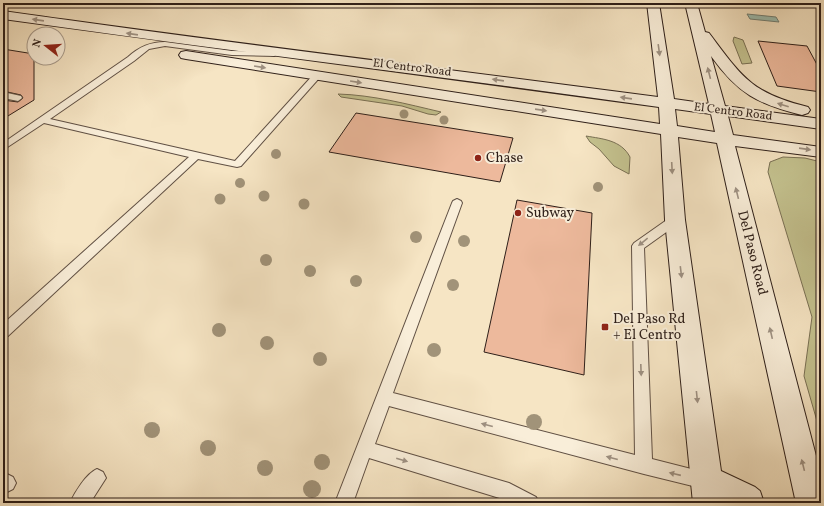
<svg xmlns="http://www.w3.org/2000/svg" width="824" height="506" font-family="Vollkorn,serif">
<rect width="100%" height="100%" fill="#f6e5c4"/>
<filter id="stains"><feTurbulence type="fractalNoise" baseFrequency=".005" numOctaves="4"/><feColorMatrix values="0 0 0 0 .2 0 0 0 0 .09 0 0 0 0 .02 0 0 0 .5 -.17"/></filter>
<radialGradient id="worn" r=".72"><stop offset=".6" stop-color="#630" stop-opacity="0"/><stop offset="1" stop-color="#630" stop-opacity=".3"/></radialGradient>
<path fill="#c4c28f" stroke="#797054" d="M734,37L743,40L752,63L742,64L733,41Z
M338,94C373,95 407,104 441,112L436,115L428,114L402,106L341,97Z
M586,136C603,139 621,140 630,157L629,174L614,166L599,149L590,142Z
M783,157L805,158L821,162V435L804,376L812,317L768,172L770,162Z"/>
<path fill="#9dbfb2" stroke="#717f75" d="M747,14L776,17L779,22L750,19Z"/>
<path fill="#edb99c" stroke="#2e1f19" d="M758,41L807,46L821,72V92L777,86Z
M3,49L34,54V100L3,119V100L18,102L23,98L21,95L3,91Z
M356,113L513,138L500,182L329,152Z
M517,200L592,213L584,375L484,352Z"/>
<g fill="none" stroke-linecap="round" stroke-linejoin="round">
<defs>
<path id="lane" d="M165,42L232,51L274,52L278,54L274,56L232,55L165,46L149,49L134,61L50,119L235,161L314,74H320L321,76L241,166L237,167L198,159L8,336L3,338V324L189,157L44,123L3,150V143L128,57C139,47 150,42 165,42Z
M3,92L21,96L22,98L18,101L3,98Z
M457,199L461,201L462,203L393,393L635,455L632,246L634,243L671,217H679L681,220L679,223L644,248L652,459L711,474L714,480L711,486L705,489L644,474L389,406L375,444L509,483L536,497L539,503H512L506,500L369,458L353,503H335L452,203L453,201Z
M97,469L103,472L106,478L90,503H70C75,492 86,474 97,469Z
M3,472L13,477L16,483L13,489L7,492L3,490Z"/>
<path id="secondary" d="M647,3H659L674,99L709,104L685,3H697L705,32L709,33C742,77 751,93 808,107L810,110L808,113L802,115C758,104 738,94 711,56L725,106L821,119V129L728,116L733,135L821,147V157L735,146L821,475V503H796L717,143L678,137L685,220L721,471L755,487L760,491L764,503H693L665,220L661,134L186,59L181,58L179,55L181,52L186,51L660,124L659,107C440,76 221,50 3,19V11C221,42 440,68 658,97ZM675,109L711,114L715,132L677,126Z"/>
</defs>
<use href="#lane" stroke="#605044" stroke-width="2"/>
<use href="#secondary" stroke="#2e1f19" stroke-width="2"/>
<use href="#lane" fill="#f9eed9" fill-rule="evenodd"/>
<use href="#secondary" fill="#f9eed9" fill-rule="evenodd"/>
</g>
<g fill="#a19379">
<circle cx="404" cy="114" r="4.5"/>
<circle cx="444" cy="120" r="4.5"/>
<circle cx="276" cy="154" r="5"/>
<circle cx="240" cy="183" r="5"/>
<circle cx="598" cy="187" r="5"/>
<circle cx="264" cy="196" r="5.5"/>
<circle cx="220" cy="199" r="5.5"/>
<circle cx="304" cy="204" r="5.5"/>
<circle cx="416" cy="237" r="6"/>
<circle cx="464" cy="241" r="6"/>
<circle cx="266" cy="260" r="6"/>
<circle cx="310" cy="271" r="6"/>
<circle cx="356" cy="281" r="6"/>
<circle cx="453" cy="285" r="6"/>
<circle cx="219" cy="330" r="7"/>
<circle cx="267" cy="343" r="7"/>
<circle cx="434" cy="350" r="7"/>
<circle cx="320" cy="359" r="7"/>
<circle cx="534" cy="422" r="8"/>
<circle cx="152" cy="430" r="8"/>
<circle cx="208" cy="448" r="8"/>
<circle cx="322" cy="462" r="8"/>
<circle cx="265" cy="468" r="8"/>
<circle cx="312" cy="489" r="9"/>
</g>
<defs><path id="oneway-solid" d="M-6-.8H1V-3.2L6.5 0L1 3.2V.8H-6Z"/></defs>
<g fill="#9e9183">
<use href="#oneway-solid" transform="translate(38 20) rotate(-172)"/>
<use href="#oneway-solid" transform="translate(132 34) rotate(-172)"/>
<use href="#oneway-solid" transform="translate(659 50) rotate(82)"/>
<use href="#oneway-solid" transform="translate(260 67) rotate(9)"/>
<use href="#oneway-solid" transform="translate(709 73) rotate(-104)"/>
<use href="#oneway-solid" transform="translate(498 80) rotate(-172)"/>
<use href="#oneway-solid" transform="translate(356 82) rotate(9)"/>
<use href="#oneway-solid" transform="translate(626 98) rotate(-172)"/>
<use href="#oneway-solid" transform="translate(783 105) rotate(-162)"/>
<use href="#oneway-solid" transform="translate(541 110) rotate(8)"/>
<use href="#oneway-solid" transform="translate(805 149) rotate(8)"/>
<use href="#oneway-solid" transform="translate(672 168) rotate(87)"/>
<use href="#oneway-solid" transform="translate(737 193) rotate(-104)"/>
<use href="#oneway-solid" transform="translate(643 242) rotate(141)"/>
<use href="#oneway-solid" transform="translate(681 272) rotate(83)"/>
<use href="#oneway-solid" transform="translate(771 333) rotate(-103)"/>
<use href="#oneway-solid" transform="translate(641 370) rotate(88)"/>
<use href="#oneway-solid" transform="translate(697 397) rotate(84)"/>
<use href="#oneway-solid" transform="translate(487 425) rotate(-165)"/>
<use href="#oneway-solid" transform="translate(612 458) rotate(-165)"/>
<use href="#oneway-solid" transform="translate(402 460) rotate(16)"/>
<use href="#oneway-solid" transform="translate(803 465) rotate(-104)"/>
<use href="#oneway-solid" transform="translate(675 474) rotate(-167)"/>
</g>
<g fill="#8f2418" stroke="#f9eed9" stroke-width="1.5">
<circle cx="478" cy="158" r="4"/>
<circle cx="518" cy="213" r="4"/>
<rect x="601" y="323" width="8" height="8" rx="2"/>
</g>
<g text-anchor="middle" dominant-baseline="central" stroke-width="4" stroke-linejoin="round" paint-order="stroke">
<g font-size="12" fill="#2e1f19" stroke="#f9eed9">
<text transform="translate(412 68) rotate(7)">El Centro Road</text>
<text transform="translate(733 112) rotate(7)">El Centro Road</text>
</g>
<g font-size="14" fill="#2e1f19" stroke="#f9eed9" text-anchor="start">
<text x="486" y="158">Chase</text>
<text x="526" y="213">Subway</text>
<text x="613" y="319">Del Paso Rd<tspan x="613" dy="16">+ El Centro</tspan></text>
</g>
<g font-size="14" fill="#2e1f19" stroke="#f9eed9">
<text transform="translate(752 253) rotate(76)">Del Paso Road</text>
</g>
</g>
<rect width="824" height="506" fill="none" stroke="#f6e5c4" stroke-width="16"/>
<rect x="4" y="4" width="816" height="498" fill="none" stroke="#2e1f19" stroke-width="2"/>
<rect x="8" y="8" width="808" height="490" fill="none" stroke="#2e1f19"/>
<g transform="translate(46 46) rotate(287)"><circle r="19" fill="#f9eed9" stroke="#a89b8c"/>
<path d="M0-3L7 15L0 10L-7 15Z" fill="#8f2418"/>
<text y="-6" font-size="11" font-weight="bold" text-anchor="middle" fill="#2e1f19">N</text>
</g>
<rect width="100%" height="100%" filter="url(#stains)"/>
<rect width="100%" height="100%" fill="url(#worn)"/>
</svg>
